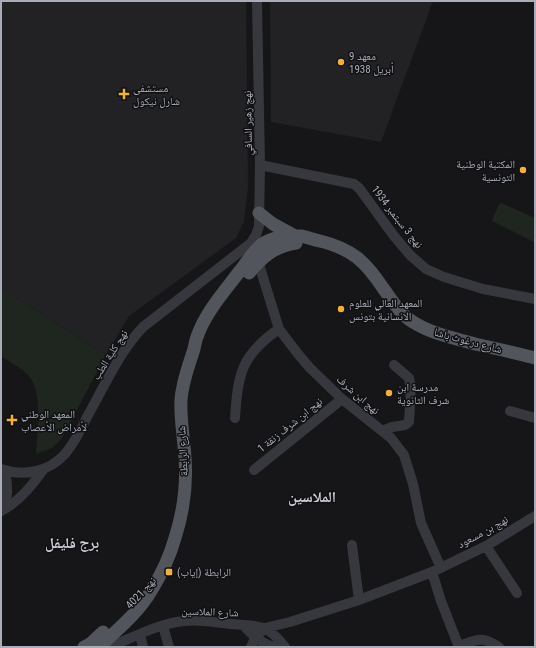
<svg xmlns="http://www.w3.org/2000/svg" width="536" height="648" font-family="'Roboto Condensed','Noto Naskh Arabic',sans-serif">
<rect width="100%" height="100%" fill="#161618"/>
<path fill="#222225" d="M1,1H246L248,187L244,221L236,238L129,316L106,355L1,288Z
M270,1H433L381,142L271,122Z"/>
<path fill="#1e261f" d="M501,203L535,218V239L534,242L492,221L498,206Z
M1,288L106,355L62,438L52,448L36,454C37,432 44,390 27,374C20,367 9,362 1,356Z"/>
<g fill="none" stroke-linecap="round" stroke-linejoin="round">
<path stroke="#37383d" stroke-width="10" d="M260,165L354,184L359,188L394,236L410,255L426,269L444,277L483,289L535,299
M257,258L279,329L298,354L310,368L342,399L391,438L404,455L413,484L421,523L441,568
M510,411L535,418
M235,418C238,374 241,355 279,329
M382,431L392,427L405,425L409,422L411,389L409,378L394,365
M1,469C23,477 49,472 65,454C74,443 81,430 87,417C104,387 119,352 143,327L251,243L256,235L259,226L260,165L257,1
M254,470L342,399
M1,509C10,498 7,484 5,470
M1,511C19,502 32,486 43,470
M352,545L359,600
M486,546L517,593
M432,572L441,601L459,647
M243,625C252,635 260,643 274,647
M163,626L169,647
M140,635L143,647
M459,646C478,639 482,636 499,647
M110,647C134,637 159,623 185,621C200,619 216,623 231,624C260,627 265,622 285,647
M251,647L255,638L265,628L290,622L359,600L432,572L486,546L535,516"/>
<path stroke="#53555c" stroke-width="13" d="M259,213L273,224L295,236
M249,273C262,257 275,246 296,243
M84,647L90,644L103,632
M99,647C117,630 139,612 151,591C161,575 170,556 175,538C183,513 187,484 185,458C184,438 180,420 181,400C182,383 188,368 193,352C195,347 195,341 197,337C205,313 224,292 239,272C246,264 252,252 261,245C271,237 289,235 301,236C307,237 314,240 320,241C352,249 365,261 383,288C392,300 400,314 413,322C432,334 454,338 475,344C495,348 515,353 535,358"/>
</g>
<g fill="#f2b134" stroke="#111113" stroke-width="1.5">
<circle cx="341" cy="62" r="4"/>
<path d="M122 88h4v4h4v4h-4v4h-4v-4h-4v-4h4z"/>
<circle cx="523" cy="170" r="4"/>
<circle cx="341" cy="309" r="4"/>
<circle cx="389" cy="393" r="4"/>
<path d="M10 414h4v4h4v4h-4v4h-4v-4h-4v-4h4z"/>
<rect x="165" y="568" width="8" height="8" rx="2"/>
</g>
<g text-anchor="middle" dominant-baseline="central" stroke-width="3" stroke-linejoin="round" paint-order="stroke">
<g font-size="11" fill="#a8adb8" stroke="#111113" text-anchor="start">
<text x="349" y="56">معهد 9<tspan x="349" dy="13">أبريل 1938</tspan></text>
<text x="133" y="88">مستشفى<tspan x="133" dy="13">شارل نيكول</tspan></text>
<text x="515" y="164" text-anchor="end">المكتبة الوطنية<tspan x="515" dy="13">التونسية</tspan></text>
<text x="349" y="303">المعهد العالي للعلوم<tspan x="349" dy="13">الانسانية بتونس</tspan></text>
<text x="397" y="387">مدرسة ابن<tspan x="397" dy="13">شرف الثانوية</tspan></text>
<text x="21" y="414">المعهد الوطني<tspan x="21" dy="13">لأمراض الأعصاب</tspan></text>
<text x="177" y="572">الرابطة (إياب)</text>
</g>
<g font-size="11" fill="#a8adb8" stroke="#111113">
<text transform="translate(248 123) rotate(-91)">نهج زهير السافي</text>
<text transform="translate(397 217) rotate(52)">نهج 3 سبتمبر 1934</text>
<text transform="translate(468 341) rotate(15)">شارع درغوث باشا</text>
<text transform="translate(110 355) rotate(-58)">نهج كلية الطب</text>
<text transform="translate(358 395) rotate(41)">نهج ابن شرف</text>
<text transform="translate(290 425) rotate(-39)">نهج ابن شرف زنقة 1</text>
<text transform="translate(183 451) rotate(-93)">شارع الرابطة</text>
<text transform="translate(483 532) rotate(-29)">نهج بن مسعود</text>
<text transform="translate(141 593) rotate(-47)">نهج 4021</text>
<text transform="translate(210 612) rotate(2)">شارع الملاسين</text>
</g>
<g font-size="15" font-weight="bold" fill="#c9ccd4" stroke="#111113">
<text x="312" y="497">الملاسين</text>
<text x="72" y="543">برج فليفل</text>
</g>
</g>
<rect width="536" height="648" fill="none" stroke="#a8adb8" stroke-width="4"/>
</svg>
